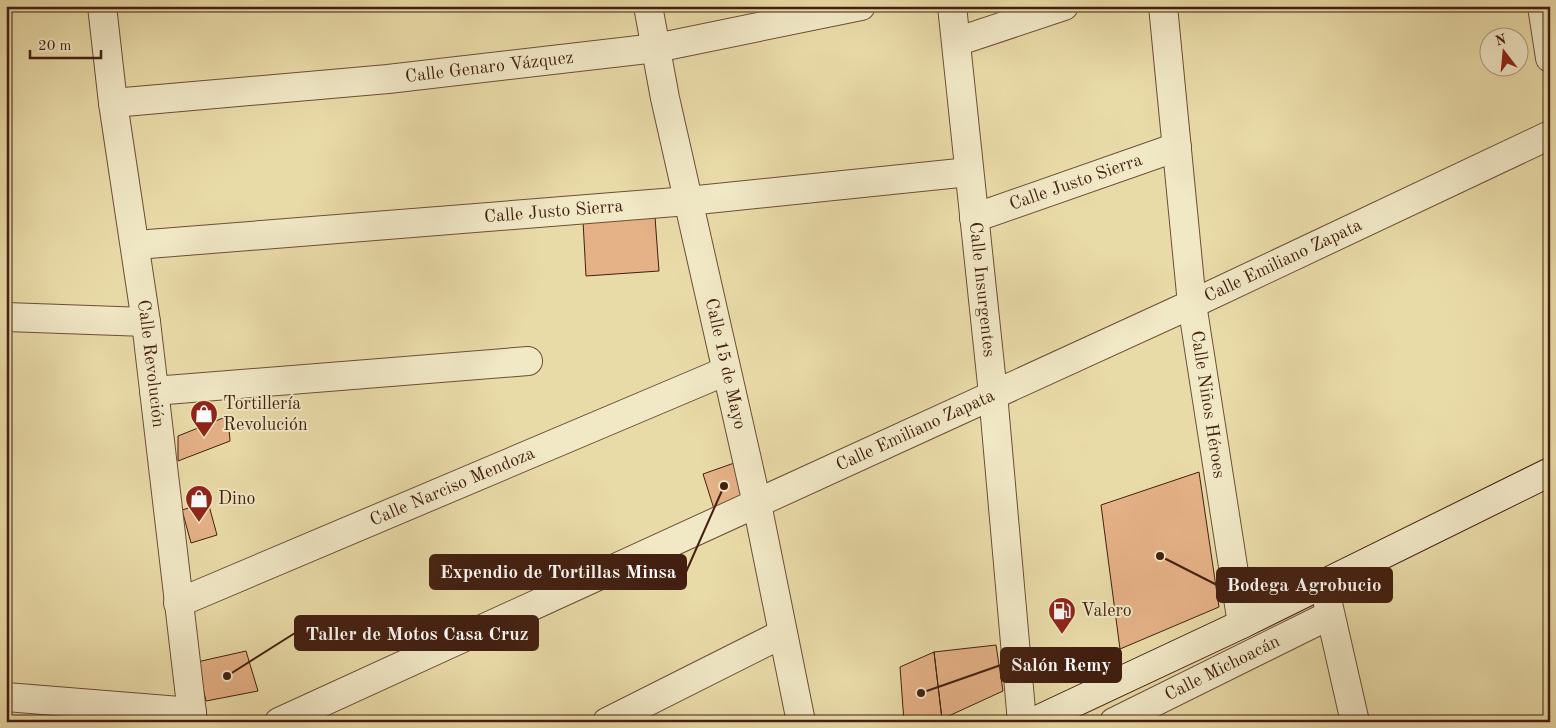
<svg xmlns="http://www.w3.org/2000/svg" width="1556" height="728" font-family="'Old Standard TT',serif">
<rect width="100%" height="100%" fill="#e9dba8"/>
<filter id="stains"><feTurbulence type="fractalNoise" baseFrequency=".004" numOctaves="4"/><feColorMatrix values="0 0 0 0 .2 0 0 0 0 .09 0 0 0 0 .02 0 0 0 .5 -.17"/></filter>
<radialGradient id="worn" r=".72"><stop offset=".6" stop-color="#630" stop-opacity="0"/><stop offset="1" stop-color="#630" stop-opacity=".3"/></radialGradient>
<path fill="#e5b186" stroke="#421f10" d="M655,217L659,271L586,276L583,221Z
M228,416L230,441L178,461V436Z
M737,462L745,498L714,509L703,474Z
M1199,472L1219,607L1120,649L1101,505Z
M208,502L217,535L191,543L182,510Z
M996,645L1003,691L942,719L934,652Z
M246,651L258,691L206,701L197,662Z
M934,652L942,719L935,722H904L900,667Z"/>
<g fill="none" stroke-linecap="round" stroke-linejoin="round">
<defs>
<g id="street">
<path id="s1" d="M102,6L113,103L146,322L193,722"/>
<path id="s2" d="M648,6L665,98L757,504L801,722"/>
<path id="s3" d="M952,6L993,394L1022,722"/>
<path id="s4" d="M1163,6L1192,304L1242,624"/>
<path d="M1542,6L1550,58"/>
<path d="M956,42L1064,6"/>
<path id="s5" d="M113,103L388,79L656,48L861,6"/>
<path id="s6" d="M974,218L1177,147"/>
<path id="s7" d="M136,245L688,201L969,172"/>
<path d="M6,317L146,322"/>
<path d="M154,391L528,361"/>
<path d="M1327,599L1355,722"/>
<path id="s8" d="M178,603L726,371"/>
<path d="M6,697L192,712"/>
<path id="s9" d="M279,722L1192,304L1550,135"/>
<path d="M607,722L782,634"/>
<path id="s10" d="M1114,722L1330,615"/>
</g>
<path id="secondary" d="M1033,722L1242,624L1550,472"/>
</defs>
<use href="#street" stroke="#6c4e36" stroke-width="30"/>
<use href="#secondary" stroke="#421f10" stroke-width="30"/>
<use href="#street" stroke="#f1e8c6" stroke-width="28"/>
<use href="#secondary" stroke="#f1e8c6" stroke-width="28"/>
</g>
<defs>
<symbol id="shop-pin" viewBox="-11 -11 22 30"><path d="M0 17L-7.5 6A9.5 9.5 0 1 1 7.5 6Z" fill="#8f2418" stroke="#f1e8c6"/><path d="M-5-2.5h2.3a2.7 3.5 0 0 1 5.4 0H5L5.5 6h-11ZM-1.5-2.5h3a1.5 2.3 0 0 0-3 0Z" fill="#fff"/></symbol>
<symbol id="fuel-pin" viewBox="-11 -11 22 30"><path d="M0 17L-7.5 6A9.5 9.5 0 1 1 7.5 6Z" fill="#8f2418" stroke="#f1e8c6"/><path d="M-5.5-6h7V0h2V4h1.3V-2.5L3-4.5l.8-.8L6-3V5H2.5V1h-1V6h-7ZM-4.2-4.7v3.2H.2V-4.7Z" fill="#fff"/></symbol>
</defs>
<g fill-rule="evenodd">
<use href="#shop-pin" x="188" y="398" width="32" height="43"/>
<use href="#shop-pin" x="183" y="483" width="32" height="43"/>
<use href="#fuel-pin" x="1046" y="595" width="32" height="43"/>
</g>
<g text-anchor="middle" dominant-baseline="central" stroke-width="4" stroke-linejoin="round" paint-order="stroke">
<g font-size="18" fill="#421f10" stroke="#f1e8c6">
<text stroke="none"><textPath href="#s5" startOffset="378">Calle Genaro Vázquez</textPath></text>
<text stroke="none"><textPath href="#s6" startOffset="108">Calle Justo Sierra</textPath></text>
<text stroke="none"><textPath href="#s7" startOffset="419">Calle Justo Sierra</textPath></text>
<text stroke="none"><textPath href="#s9" startOffset="1105">Calle Emiliano Zapata</textPath></text>
<text stroke="none"><textPath href="#s3" startOffset="285">Calle Insurgentes</textPath></text>
<text stroke="none"><textPath href="#s1" startOffset="361">Calle Revolución</textPath></text>
<text stroke="none"><textPath href="#s2" startOffset="366">Calle 15 de Mayo</textPath></text>
<text stroke="none"><textPath href="#s4" startOffset="401">Calle Niños Héroes</textPath></text>
<text stroke="none"><textPath href="#s9" startOffset="700">Calle Emiliano Zapata</textPath></text>
<text stroke="none"><textPath href="#s8" startOffset="298">Calle Narciso Mendoza</textPath></text>
<text stroke="none"><textPath href="#s10" startOffset="121">Calle Michoacán</textPath></text>
</g>
<g font-size="18" fill="#421f10" stroke="#f1e8c6" text-anchor="start">
<text x="223" y="404">Tortillería<tspan x="223" dy="21">Revolución</tspan></text>
<text x="218" y="499">Dino</text>
<text x="1081" y="611">Valero</text>
</g>
</g>
<path fill="none" stroke="#421f10" stroke-width="2" d="M724 486L686 572M1160 556L1217 585M227 676L295 633M921 693L1001 665"/>
<g fill="#421f10" stroke="#f1e8c6" stroke-width="2">
<circle cx="724" cy="486" r="5"/>
<circle cx="1160" cy="556" r="5"/>
<circle cx="227" cy="676" r="5"/>
<circle cx="921" cy="693" r="5"/>
</g>
<g fill="#421f10" stroke="#421f10" stroke-width="2">
<rect x="430" y="555" width="256" height="34" rx="5"/>
<rect x="1217" y="568" width="175" height="34" rx="5"/>
<rect x="295" y="616" width="243" height="34" rx="5"/>
<rect x="1001" y="648" width="120" height="34" rx="5"/>
</g>
<g font-size="19" text-anchor="middle" font-weight="bold" fill="#fff">
<text x="558" y="578">Expendio de Tortillas Minsa</text>
<text x="1304" y="591">Bodega Agrobucio</text>
<text x="417" y="640">Taller de Motos Casa Cruz</text>
<text x="1061" y="671">Salón Remy</text>
</g>
<rect width="1556" height="728" fill="none" stroke="#e9dba8" stroke-width="25"/>
<rect x="8" y="8" width="1541" height="713" fill="none" stroke="#421f10" stroke-width="2.5"/>
<rect x="12" y="12" width="1531" height="703" fill="none" stroke="#421f10"/>
<g transform="translate(1504 52) rotate(344)"><circle r="24" fill="#f1e8c6" stroke="#ab987d"/>
<path d="M0-4L9 19L0 12L-9 19Z" fill="#8f2418"/>
<text y="-8" font-size="14" font-weight="bold" text-anchor="middle" fill="#421f10">N</text>
</g>
<path d="M30 50v8h71v-8" fill="none" stroke="#421f10" stroke-width="2.5"/>
<text x="38" y="50" font-size="15" fill="#421f10" stroke="#f1e8c6" stroke-width="4" paint-order="stroke">20 m</text>
<rect width="100%" height="100%" filter="url(#stains)"/>
<rect width="100%" height="100%" fill="url(#worn)"/>
</svg>
